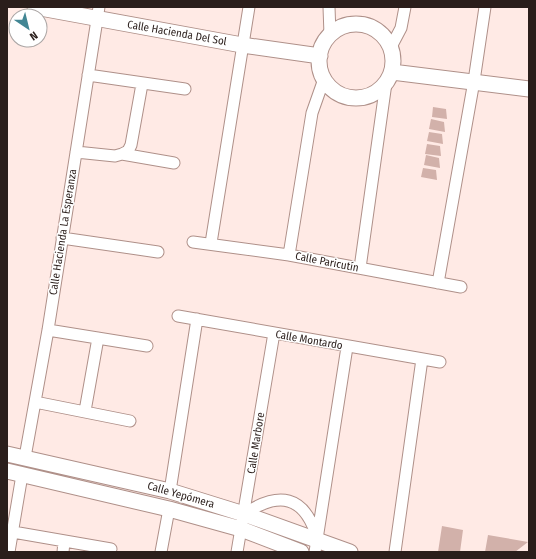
<svg xmlns="http://www.w3.org/2000/svg" width="536" height="559" font-family="'Fira Sans Condensed',sans-serif">
<rect width="100%" height="100%" fill="#ffeae5"/>
<path fill="#d2b1aa" d="M433,107L446,109L447,119L432,117Z
M431,119L444,122L445,132L429,129Z
M429,132L442,134L443,144L427,141Z
M427,144L440,146L441,156L425,154Z
M426,155L439,158L440,168L424,165Z
M423,168L436,170L437,180L421,177Z
M442,526L463,530L460,552H438Z
M488,535L528,542L515,552H485Z"/>
<g fill="none" stroke-linecap="round" stroke-linejoin="round">
<defs>
<path id="street" d="M329,7L330,35
M391,47L401,28L405,7
M88,75L185,89
M76,152L115,156L122,154L174,163
M122,154L128,151L131,145L142,84
M62,238L158,252
M193,242L289,255L461,287
M211,243L249,7
M289,255L312,113L324,79
M360,268L386,83
M438,283L474,81L485,7
M178,316L440,362
M48,330L147,346
M35,402L130,421
M85,411L98,338
M25,457L48,330L99,7
M170,491L197,319
M244,514C279,491 304,495 317,537
M13,532L111,549
M9,552L22,475
M63,552L64,542
M161,552L169,509
M237,552L274,333
M315,552L347,347
M395,552L422,359"/>
<path id="secondary" d="M35,7L242,45L320,56
M319 61a37 37 0 1 1 74 0a37 37 0 1 1-74 0Z
M392,72L529,89
M7,454L170,491L244,514L350,552
M7,471L169,509L241,529L301,552"/>
</defs>
<use href="#street" stroke="#af9089" stroke-width="13"/>
<use href="#secondary" stroke="#af9089" stroke-width="17"/>
<use href="#street" stroke="#fff" stroke-width="11"/>
<use href="#secondary" stroke="#fff" stroke-width="15"/>
</g>
<g text-anchor="middle" dominant-baseline="central" stroke-width="3" stroke-linejoin="round" paint-order="stroke">
<g font-size="11" fill="#2a1e1b" stroke="#fff">
<text transform="translate(177 33) rotate(10)">Calle Hacienda Del Sol</text>
<text transform="translate(63 232) rotate(-81)">Calle Hacienda La Esperanza</text>
<text transform="translate(327 262) rotate(11)">Calle Paricutín</text>
<text transform="translate(309 340) rotate(10)">Calle Montardo</text>
<text transform="translate(256 443) rotate(-81)">Calle Marbore</text>
<text transform="translate(181 495) rotate(16)">Calle Yepómera</text>
</g>
</g>
<rect width="536" height="559" fill="none" stroke="#2a1e1b" stroke-width="16"/>
<g transform="translate(28 28) rotate(145)"><circle r="19" fill="#ffffff" stroke="#aaa5a4"/>
<path d="M0-3L7 15L0 10L-7 15Z" fill="#428694"/>
<text y="-6" font-size="11" font-weight="bold" text-anchor="middle" fill="#2a1e1b">N</text>
</g>
</svg>
